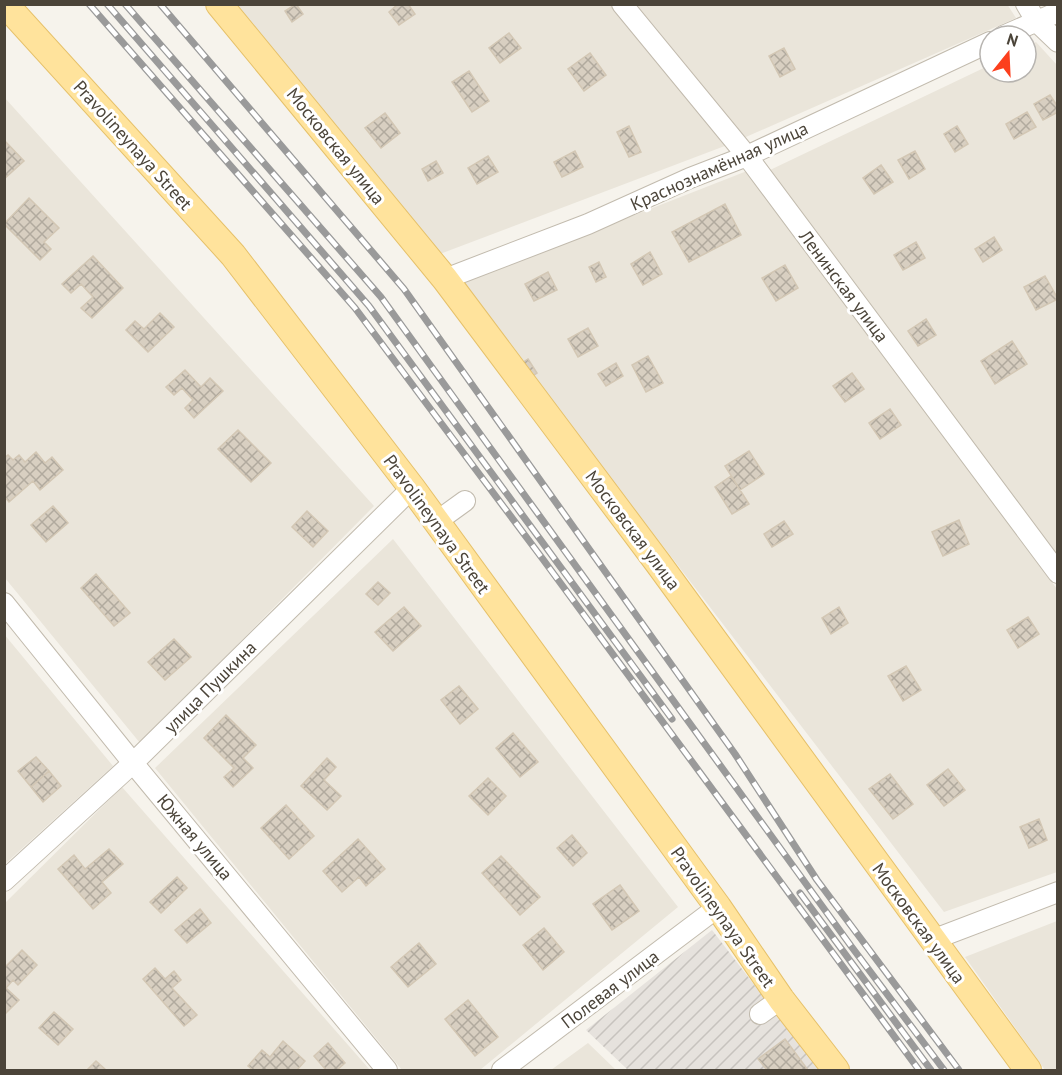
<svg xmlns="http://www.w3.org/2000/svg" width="1062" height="1075" font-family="'PT Sans',sans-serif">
<defs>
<pattern id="industrial-furrows" width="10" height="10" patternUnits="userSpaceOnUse" patternTransform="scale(1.5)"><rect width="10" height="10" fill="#e6e2dd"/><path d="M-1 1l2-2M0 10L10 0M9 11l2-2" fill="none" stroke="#c7c3be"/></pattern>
<pattern id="building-cross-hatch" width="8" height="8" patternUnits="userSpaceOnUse" patternTransform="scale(1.5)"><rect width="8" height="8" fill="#d8cfc1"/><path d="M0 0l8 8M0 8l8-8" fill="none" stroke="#b1aa9e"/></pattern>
</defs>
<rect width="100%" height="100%" fill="#f6f3ec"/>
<path fill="#eae5da" d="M1007,4L1016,18L730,144L432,257L230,5Z
M1036,42L1057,65V554L947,413L770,170L990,65V72H1026V47Z
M4,97L374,506L140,743L5,578Z
M747,171L1057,589V872L944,912L461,283Z
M393,539L678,907L480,1070H402L155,768Z
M4,634L113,766L5,864H4Z
M122,787L370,1070H5V903Z
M1057,921V1070H1045L965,957Z
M588,1043L616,1070H551Z"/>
<path fill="url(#industrial-furrows)" d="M712,930L820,1070H628L586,1030Z"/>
<path fill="url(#building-cross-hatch)" stroke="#d3c7b4" stroke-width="1.5" d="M296,4L303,14L292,22L285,11Z
M398,4H408L415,14L399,25L389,12Z
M509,33L521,48L500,63L489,48Z
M784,48L795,69L780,77L769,56Z
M590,53L606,75L584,91L568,69Z
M469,71L489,101L472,112L452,82Z
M1050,95L1058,107V112L1043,120L1034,104Z
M1027,112L1036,127L1014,139L1006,124Z
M385,113L400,133L381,148L365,128Z
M629,126L641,152L629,157L617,132Z
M957,126L968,144L955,152L944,134Z
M4,140L24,161L4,179Z
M575,151L583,167L562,177L554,162Z
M915,151L925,169L909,179L898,160Z
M488,156L498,172L477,184L468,168Z
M436,161L443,173L428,181L422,169Z
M881,165L893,182L874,194L863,178Z
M29,198L59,228L44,242L51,249L40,260L4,224Z
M725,204L741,235L689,262L672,232Z
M994,237L1002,250L983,262L975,249Z
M916,242L925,258L903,270L894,255Z
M650,252L662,274L643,285L631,264Z
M93,256L123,288L92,318L81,308L93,297L81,284L71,293L62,284Z
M599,262L606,277L596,282L589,267Z
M785,265L798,288L776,301L762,278Z
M548,272L557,290L534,301L525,284Z
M1045,276L1058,299L1036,310L1024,287Z
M160,313L174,327L148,352L126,330L135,321L144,329Z
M926,319L936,335L918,346L908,331Z
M588,328L598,346L578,357L568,339Z
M1012,341L1027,364L995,384L981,361Z
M648,356L663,383L646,392L632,365Z
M528,359L537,373L531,377L522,363Z
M616,363L623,376L606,386L598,374Z
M185,370L201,387L210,378L223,391L194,418L185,408L193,400L182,388L174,395L166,387Z
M852,373L864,389L845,402L833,386Z
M890,409L901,425L880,439L869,423Z
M238,430L271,463L251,482L218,449Z
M749,451L764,474L740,490L725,466Z
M36,452L45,463L52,457L63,470L40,490L33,481L9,502L4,496V458L8,455L13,460L19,455L25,462Z
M731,476L749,504L732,514L715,487Z
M53,506L68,523L46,542L31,525Z
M307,511L328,531L313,547L292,527Z
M959,520L969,544L943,556L932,532Z
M784,521L793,534L772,547L764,534Z
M96,574L130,613L114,626L81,588Z
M378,582L390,593L378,605L366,594Z
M404,607L421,626L393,651L375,632Z
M839,607L848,623L831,634L822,618Z
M1028,617L1039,634L1018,648L1007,630Z
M174,639L191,657L165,680L148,662Z
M906,666L921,690L903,701L888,676Z
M459,686L478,709L460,724L441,700Z
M226,715L256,745L243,758L253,768L233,787L224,777L234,768L204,738Z
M513,733L538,762L520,777L496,748Z
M36,757L49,771L31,787L18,771Z
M327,758L336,767L324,780L341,796L327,810L301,786Z
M948,769L965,790L944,806L927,785Z
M49,771L61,786L43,802L31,787Z
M890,774L913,804L893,819L869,789Z
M488,778L506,796L488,815L469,796Z
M286,805L314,836L289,859L261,828Z
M1039,819L1047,840L1029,848L1020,827Z
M572,835L587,853L573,866L557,848Z
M358,839L385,869L366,886L359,877L342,892L323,871Z
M109,849L123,864L102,882L111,893L93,909L58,869L74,855L85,869Z
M501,856L540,897L520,915L482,873Z
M177,877L187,888L161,913L150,902Z
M620,885L639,911L612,930L593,904Z
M200,909L211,923L187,943L175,930Z
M544,928L564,952L543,970L523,945Z
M419,943L436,964L408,987L391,967Z
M22,950L37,965L18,985L13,980L6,988L19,1000L4,1015V968Z
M155,968L165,979L174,971L181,980L172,988L197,1015L184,1026L143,979Z
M468,1000L498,1037L475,1056L445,1019Z
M54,1012L73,1029L58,1045L39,1028Z
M785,1039L808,1070H767L758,1059Z
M283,1041L305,1061L297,1070H253L248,1066L262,1050L270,1057Z
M328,1043L345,1063L337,1070H326L314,1056Z
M96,1061L106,1070H87Z"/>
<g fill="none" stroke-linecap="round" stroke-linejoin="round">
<defs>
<path id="minor" d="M622,4L747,156L1058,573
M1026,4L1036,21L1058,42
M1003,36L1058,12
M445,279L588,224L690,178L747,156L990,42
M436,522L465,501
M4,603L133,763L387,1070
M4,881L133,763L412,488
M932,940L1058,892
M760,1014L781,999
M502,1070L718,907"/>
<path id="major" d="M5,4L233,255L412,488L718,907L781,999L836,1070
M219,4L445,279L658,563L1028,1070"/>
</defs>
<use href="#minor" stroke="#c2bbae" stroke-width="22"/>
<use href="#major" stroke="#e6c16a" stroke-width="28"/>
<use href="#minor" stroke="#fff" stroke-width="20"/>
<use href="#major" stroke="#ffe39c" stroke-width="26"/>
<defs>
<path id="rail" d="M89,4L355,308L542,558L919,1070
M107,4L369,306L672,719
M125,4L381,297L851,946L944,1070
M160,4L404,289L735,754L817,880L959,1070
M800,893L931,1070"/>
</defs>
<use href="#rail" stroke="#9a9a9a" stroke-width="7"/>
<use href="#rail" stroke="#fff" stroke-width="4.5" stroke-dasharray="14" stroke-linecap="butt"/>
</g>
<g text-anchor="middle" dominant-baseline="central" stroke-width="6" stroke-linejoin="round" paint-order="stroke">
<g font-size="18" fill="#4b4439" stroke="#fff">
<text transform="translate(133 145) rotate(48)">Pravolineynaya Street</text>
<text transform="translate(336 146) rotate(51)">Московская улица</text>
<text transform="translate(719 166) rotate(-24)">Краснознамённая улица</text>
<text transform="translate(844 286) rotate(53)">Ленинская улица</text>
<text transform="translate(437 524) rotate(54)">Pravolineynaya Street</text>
<text transform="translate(633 530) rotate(53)">Московская улица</text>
<text transform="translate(210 687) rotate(-45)">улица Пушкина</text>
<text transform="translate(195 837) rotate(50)">Южная улица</text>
<text transform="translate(723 917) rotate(55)">Pravolineynaya Street</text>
<text transform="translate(919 923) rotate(54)">Московская улица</text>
<text transform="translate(610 989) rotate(-37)">Полевая улица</text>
</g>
</g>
<rect width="1062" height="1075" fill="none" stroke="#4b4439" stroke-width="12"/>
<g transform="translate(1008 54) rotate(18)"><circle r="28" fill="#ffffff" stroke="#b7b4b0" stroke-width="1.5"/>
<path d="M0-4.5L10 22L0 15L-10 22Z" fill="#fc3f1d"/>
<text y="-9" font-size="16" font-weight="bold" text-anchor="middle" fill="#4b4439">N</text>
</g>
</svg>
